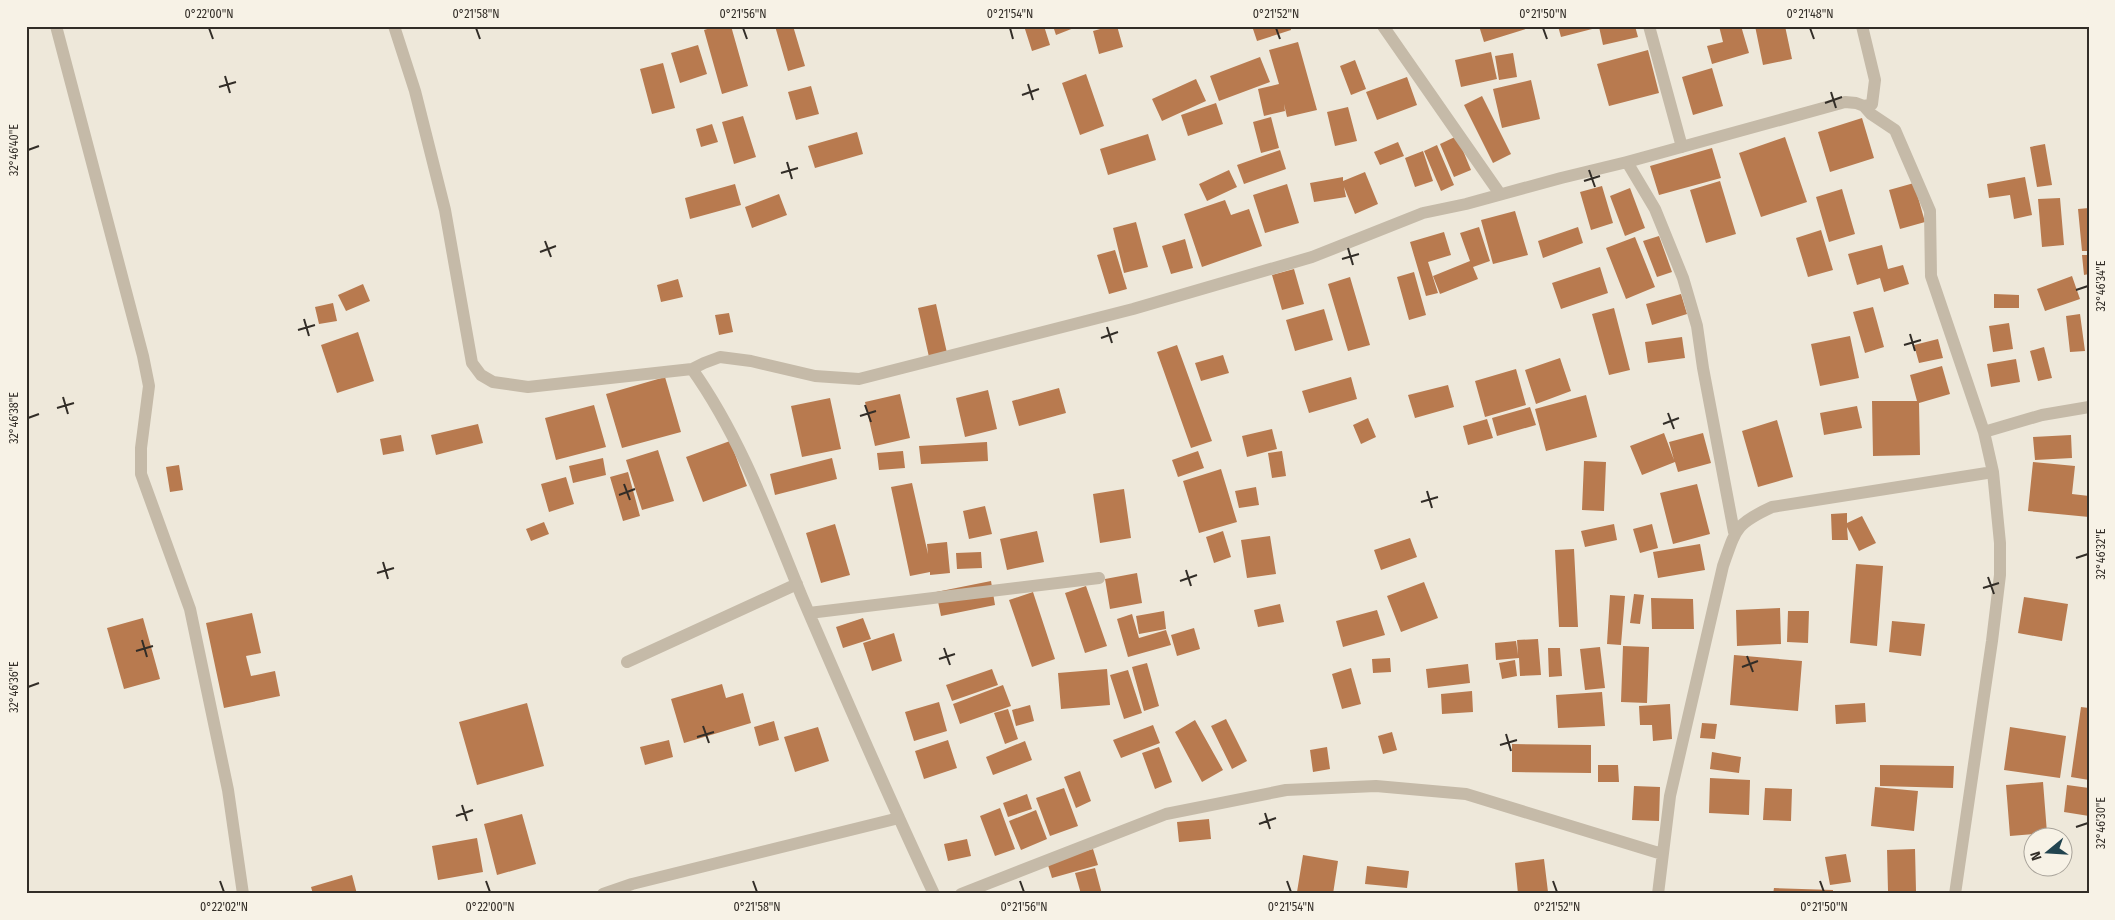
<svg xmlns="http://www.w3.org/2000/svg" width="2115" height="920" font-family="'Fira Sans Condensed',sans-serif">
<rect width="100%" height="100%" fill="#eee8da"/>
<path fill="#b87a4f" d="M717,26H731L748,86L722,94L704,30Z
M775,26H793L805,66L788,71Z
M1024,26H1044L1050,45L1032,51Z
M1053,26H1079L1056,35Z
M1111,26H1117L1123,47L1099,54L1093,31Z
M1252,26H1290L1291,30L1257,41Z
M1479,26H1532V27L1484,42Z
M1558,26H1596V28L1561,37Z
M1635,26L1638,37L1603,45L1599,27Z
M1719,26H1741L1749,53L1712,64L1707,46L1723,42Z
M1755,26H1785L1792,59L1763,65Z
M1298,42L1317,110L1287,117L1284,104L1285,111L1264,116L1258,89L1279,84L1269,50Z
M698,45L707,74L680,83L671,53Z
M1648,50L1659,93L1609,106L1597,64Z
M1491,52L1497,79L1461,87L1455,60Z
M1513,53L1517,77L1499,80L1495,56Z
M1260,57L1270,82L1219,101L1210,76Z
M1355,60L1366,89L1351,95L1340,66Z
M663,63L675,108L652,114L640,69Z
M1712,68L1723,106L1693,115L1682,77Z
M1086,74L1104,126L1080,135L1062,83Z
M1407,77L1417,105L1377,120L1366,92Z
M1196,79L1206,101L1162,121L1152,99Z
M1531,80L1540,119L1502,128L1493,89Z
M811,86L819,114L796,120L788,92Z
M1482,96L1511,154L1493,163L1464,105Z
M1216,103L1223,124L1188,136L1181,115Z
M1348,107L1357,141L1335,146L1327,112Z
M743,116L756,157L734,164L722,122Z
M1271,117L1279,148L1261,153L1253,122Z
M1862,118L1874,158L1830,172L1818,132Z
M712,124L718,142L701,147L696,129Z
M857,132L863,154L815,168L808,146Z
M1148,134L1156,160L1108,175L1100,149Z
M1457,136L1471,170L1454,177L1440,144Z
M1785,137L1807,202L1761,217L1739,153Z
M1398,142L1404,156L1380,165L1374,152Z
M2045,144L2052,185L2037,187L2030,147Z
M1437,145L1454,185L1441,191L1424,151Z
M1712,148L1721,178L1659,195L1650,166Z
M1280,150L1286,169L1244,184L1237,165Z
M1423,151L1433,181L1415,187L1405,158Z
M1229,170L1237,187L1207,201L1199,184Z
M1365,172L1378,204L1355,214L1344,187L1346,197L1314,202L1310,183L1343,177V181Z
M2025,177L2032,215L2014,219L2010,195L1989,198L1987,184Z
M1720,181L1736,234L1706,243L1690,190Z
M1914,183L1925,222L1900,229L1889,190Z
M735,184L741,205L690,219L685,198Z
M1287,184L1299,223L1265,233L1253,195Z
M1602,186L1613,223L1591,230L1580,192Z
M1630,188L1645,228L1625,236L1610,196Z
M1842,189L1855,234L1829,242L1816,197Z
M779,194L787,215L752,228L745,207Z
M2060,198L2064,245L2042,247L2038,199Z
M1225,200L1231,215L1249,209L1262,246L1202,267L1184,214Z
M2089,208V251H2082L2078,209Z
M1515,211L1528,255L1493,264L1481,220Z
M1136,222L1148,267L1124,273L1113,228Z
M1479,227L1490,261L1473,267L1478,279L1440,294L1433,276L1470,261L1460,233Z
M1578,227L1583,243L1543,258L1538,241Z
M1821,230L1833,270L1808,277L1796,238Z
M1444,232L1451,255L1428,262L1438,293L1426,296L1410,242Z
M1659,236L1672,272L1657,277L1643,241Z
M1635,237L1655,287L1626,299L1606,248Z
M1185,239L1193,268L1171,274L1162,246Z
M1882,245L1888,269L1903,265L1909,284L1884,292L1880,278L1857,285L1848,254Z
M1115,250L1127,289L1109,294L1097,255Z
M2082,255H2089V274L2084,275Z
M1600,267L1608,293L1561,309L1552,283Z
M1294,269L1304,304L1282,310L1272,275Z
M1414,272L1426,315L1409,320L1397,277Z
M2072,276L2080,299L2045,311L2037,289Z
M1350,277L1370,345L1348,351L1328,284Z
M678,279L683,297L661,302L657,285Z
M363,284L370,301L346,311L338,295Z
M1681,294L1687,314L1652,325L1646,304Z
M1994,294L2019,295V308H1994Z
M333,303L337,321L319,324L315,307Z
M936,304L947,353L929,357L918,308Z
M1873,307L1884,347L1865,353L1853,312Z
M1614,308L1630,370L1609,375L1592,314Z
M1324,309L1333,340L1295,351L1286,320Z
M729,313L733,332L719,335L715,315Z
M2080,314L2085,351L2070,352L2066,316Z
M2009,323L2013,349L1993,352L1989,326Z
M358,332L374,381L337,393L321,345Z
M1850,336L1859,378L1820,386L1811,344Z
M1682,337L1685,358L1648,363L1645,342Z
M1938,339L1943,358L1919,363L1914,345Z
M1177,345L1212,441L1191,448L1157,352Z
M2044,347L2052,378L2038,381L2030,351Z
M1223,355L1229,373L1201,381L1195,363Z
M1560,358L1571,391L1536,404L1525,370Z
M2016,359L2020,382L1991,387L1987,364Z
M1942,366L1950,394L1919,403L1920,455L1873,456L1872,401H1917L1910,375Z
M1516,369L1526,405L1485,417L1475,381Z
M665,377L681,432L622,448L606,394Z
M1351,377L1357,399L1309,413L1302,391Z
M1448,385L1454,407L1415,418L1408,395Z
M1059,388L1066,413L1019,426L1012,401Z
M988,390L997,429L965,437L956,398Z
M900,394L910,438L875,446L865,402Z
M1586,395L1597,437L1546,451L1535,409Z
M830,398L841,449L802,457L791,406Z
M594,405L606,447L556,460L545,418Z
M1857,406L1862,428L1824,435L1820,413Z
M1530,407L1536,425L1497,436L1492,418Z
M1368,418L1376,437L1361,444L1353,425Z
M1487,419L1493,438L1468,445L1463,426Z
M1777,420L1793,477L1758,487L1742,431Z
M478,424L483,443L436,455L431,435Z
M1272,429L1277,449L1247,457L1242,436Z
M1664,433L1674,460L1669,442L1703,433L1711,463L1678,472L1675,462L1642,475L1630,446Z
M401,435L404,451L383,455L380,439Z
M2071,435L2072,458L2035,460L2033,437Z
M730,441L747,486L703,502L686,457Z
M987,442L988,461L921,464L919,446Z
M658,450L674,501L642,510L626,460Z
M903,451L905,468L879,470L877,453Z
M1198,451L1204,468L1178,477L1172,460Z
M1282,451L1286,476L1272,478L1268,453Z
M603,458L606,475L573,483L569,466Z
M832,458L837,479L775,495L770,474Z
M1584,461L1606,462L1604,511L1582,510Z
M2033,462L2075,466L2072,494L2089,496V517L2028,511Z
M179,465L183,490L170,492L166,467Z
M1221,469L1237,522L1199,533L1183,481Z
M628,472L640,516L623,521L610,477Z
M566,477L574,504L549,512L541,484Z
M912,483L928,554L927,544L947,542L950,573L930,575V572L910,576L891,487Z
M1697,484L1710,534L1673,544L1660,493Z
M1256,487L1259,505L1239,508L1235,491Z
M1124,489L1131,538L1100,543L1093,494Z
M985,506L992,534L969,539L963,511Z
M1847,513V523L1862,516L1876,543L1859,551L1847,527L1848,540H1832L1831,514Z
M544,522L549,534L531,541L526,529Z
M835,524L850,575L821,583L806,533Z
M1614,524L1617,540L1585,547L1581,531Z
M1652,524L1658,548L1640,553L1633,529Z
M1037,531L1044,562L1007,570L1000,539Z
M1223,531L1231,557L1214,563L1206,537Z
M1270,536L1276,574L1247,578L1241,540Z
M1410,538L1417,557L1381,570L1374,550Z
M1700,544L1705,570L1658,578L1653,552Z
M1574,549L1578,627H1559L1555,550Z
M981,552L982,568L957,569L956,553Z
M1856,564L1883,566L1877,646L1850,643Z
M1137,573L1142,603L1110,609L1105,579Z
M991,581L995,605L941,616L936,592Z
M1424,582L1438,618L1401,632L1387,596Z
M1086,586L1107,646L1085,653L1065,593Z
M1033,592L1055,659L1032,667L1009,600Z
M1634,594L1644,595L1640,624L1630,623Z
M1610,595L1625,596L1621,645L1607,644Z
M2024,597L2068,604L2062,641L2018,633Z
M1651,598L1693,599L1694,629H1652Z
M1280,604L1284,622L1258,627L1254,610Z
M1780,608L1781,644L1737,646L1736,610Z
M1377,610L1385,635L1343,647L1336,621Z
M1164,611L1166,629L1139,634L1136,616Z
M1788,611H1809L1808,643L1787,642Z
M252,613L261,653L246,656L251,676L275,671L280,696L224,708L206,623Z
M1132,614L1139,638L1166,630L1171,645L1128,657L1117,619Z
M143,618L160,679L124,689L107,628Z
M863,618L871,639L843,648L836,627Z
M1892,621L1925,624L1921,656L1889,652Z
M1194,628L1200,649L1177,656L1171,635Z
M894,633L902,661L872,671L863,643Z
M1538,639L1541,675L1520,676L1519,658L1496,660L1495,643L1516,641L1518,655L1517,640Z
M1623,646L1649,647L1647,703L1621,702Z
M1600,647L1605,688L1585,690L1580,649Z
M1548,648H1560L1562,676L1549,677Z
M1734,655L1802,661L1798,711L1730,705Z
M1390,658L1391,672L1373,673L1372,659Z
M1515,660L1517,676L1502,679L1499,663Z
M1147,663L1159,706L1144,711L1132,667Z
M1468,664L1470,683L1428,688L1426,669Z
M1351,668L1361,704L1342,709L1332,674Z
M992,669L998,685L952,701L946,685Z
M1107,669L1110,705L1061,709L1058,673Z
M1128,670L1142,713L1124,719L1110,675Z
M722,684L726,698L743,693L751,723L684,743L671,699Z
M1003,685L1011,706L960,724L953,704Z
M1472,691L1473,712L1442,714L1441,694Z
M1602,692L1605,726L1558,728L1556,695Z
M939,702L947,731L914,741L905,712Z
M527,703L544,766L477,785L459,722Z
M1865,703L1866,722L1836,724L1835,705Z
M1670,704L1672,739L1653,741L1652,725H1640L1639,706Z
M1030,705L1034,721L1016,726L1012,710Z
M2081,707L2089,708V780L2071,777Z
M1008,709L1018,739L1005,744L994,713Z
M1226,719L1247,761L1232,769L1211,726Z
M1195,720L1223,770L1202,782L1175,732Z
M774,721L779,740L759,746L754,727Z
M1702,723L1717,724L1715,739L1700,738Z
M1153,725L1160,743L1121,758L1113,740Z
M818,727L829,761L795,772L784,737Z
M2010,727L2066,736L2060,778L2004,770Z
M1392,732L1397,750L1383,754L1378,736Z
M669,740L673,757L645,765L640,747Z
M948,740L957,768L924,779L915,751Z
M1025,741L1032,760L993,775L986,757Z
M1512,744L1591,745V773L1512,772Z
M1159,747L1172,782L1155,789L1142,753Z
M1327,747L1330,769L1313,772L1310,750Z
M1712,752L1741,757L1739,773L1710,769Z
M1598,765H1618L1619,782H1598Z
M1880,765L1954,766L1953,788L1880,786Z
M1080,771L1091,801L1076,808L1064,777Z
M1710,778L1750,780L1749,815L1709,813Z
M2043,782L2047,833L2010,836L2006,785Z
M2067,785L2089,788V816L2064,812Z
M1634,786L1660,787L1659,821L1632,820Z
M1875,787L1918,791L1914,831L1871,826Z
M1064,788L1078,826L1050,836L1036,798Z
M1765,788L1792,789L1791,821L1763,820Z
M1027,794L1032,809L1008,817L1003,803Z
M1000,808L1015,849L995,856L980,816Z
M1036,810L1047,839L1021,850L1009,821Z
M522,814L536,864L497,875L484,824Z
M1209,819L1211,839L1179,842L1177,822Z
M477,838L483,872L438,880L432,846Z
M967,839L971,856L948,861L944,844Z
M1093,849L1098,865L1052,878L1047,862Z
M1915,849L1916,891H1888L1887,850Z
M1846,854L1851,882L1830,885L1825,857Z
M1303,855L1338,861L1333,894L1297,892Z
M1544,859L1548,892L1518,894L1515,863Z
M1367,866L1409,871L1407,888L1365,884Z
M1095,868L1102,894H1081L1075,873Z
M352,875L357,894H313L311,887Z
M1774,888L1833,890V894H1773Z"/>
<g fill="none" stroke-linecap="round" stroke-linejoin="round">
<path stroke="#c5baa8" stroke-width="12" d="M56,26L143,356L149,386L141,448V474L190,609L228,790L243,894
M394,26L415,91L445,210L472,363L481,375L493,382L528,387L692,369L704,363L720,357L751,361L815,376L859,379L1133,309L1312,257L1423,213L1466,204L1561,178L1627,162L1845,102L1856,103L1864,106L1871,114L1895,130L1930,211L1931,276L1984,432L1993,472L2000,543V575L1992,641L1955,894
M1383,26L1500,194
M1649,26L1682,147
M1862,26L1875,80L1872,104L1864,106
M1627,162L1655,209L1683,278L1697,326L1703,368L1734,532
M692,369C741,438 770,519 802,597C845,697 888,796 934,894
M1984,432L2042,415L2089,407
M809,613L1099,578
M627,662L797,584
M603,894L632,884L899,818
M961,894L1166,814L1286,790L1376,786L1466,794L1662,854
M1658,894L1670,796L1723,566C1736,529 1735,524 1772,507L1993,472"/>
</g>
<path fill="none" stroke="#322d27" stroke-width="2" d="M209,28L213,39M476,28L480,39M743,28L747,39M1010,28L1013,39M1276,28L1280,39M1543,28L1547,39M1810,28L1814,39M225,76L230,93M1028,84L1033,100M219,87L236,82M1831,92L1836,108M1022,95L1039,89M1825,103L1842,97M28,150L39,146M787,162L792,179M1589,170L1595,187M781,173L798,168M1584,181L1600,176M545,241L551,257M1348,248L1353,265M540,252L556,246M1342,259L1359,254M2076,290L2088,286M304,319L309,336M1107,327L1112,343M298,330L315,325M1910,334L1915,351M1101,338L1118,332M1904,345L1921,340M63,397L68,414M865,405L871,422M57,408L74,403M1668,413L1674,429M860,416L876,411M28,418L39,414M1663,424L1679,418M624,484L630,500M1427,491L1432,508M619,495L635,489M1421,502L1438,497M2076,558L2088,554M383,562L388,579M1186,570L1191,586M377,573L394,568M1988,577L1994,594M1180,581L1197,575M1983,588L1999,583M142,640L147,657M944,648L950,665M136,651L153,646M1747,656L1753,672M939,659L955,654M1742,667L1758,661M28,687L39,683M703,726L709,743M1506,734L1511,751M697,737L714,732M1500,745L1517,740M462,805L467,821M1265,813L1270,829M456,816L473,810M1259,824L1276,818M2076,827L2088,823M220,881L224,892M486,881L490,892M753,881L757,892M1020,881L1024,892M1287,881L1291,892M1553,881L1557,892M1820,881L1824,892"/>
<rect width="2115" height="920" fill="none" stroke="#f7f2e6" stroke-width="55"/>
<g transform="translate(2048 852) rotate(252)"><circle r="24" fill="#f7f2e6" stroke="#a8a39a"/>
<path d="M0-4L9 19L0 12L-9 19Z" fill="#22444f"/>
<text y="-8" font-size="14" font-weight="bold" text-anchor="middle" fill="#322d27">N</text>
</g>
<rect x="28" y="28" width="2060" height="864" fill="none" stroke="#322d27" stroke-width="2"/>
<g font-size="12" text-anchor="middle" fill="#322d27">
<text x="209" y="18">0°22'00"N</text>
<text x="476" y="18">0°21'58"N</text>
<text x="743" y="18">0°21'56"N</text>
<text x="1010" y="18">0°21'54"N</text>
<text x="1276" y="18">0°21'52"N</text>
<text x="1543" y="18">0°21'50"N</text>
<text x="1810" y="18">0°21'48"N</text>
<text transform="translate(14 150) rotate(-90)" y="4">32°46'40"E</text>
<text transform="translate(2101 286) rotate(-90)" y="4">32°46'34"E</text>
<text transform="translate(14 418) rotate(-90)" y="4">32°46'38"E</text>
<text transform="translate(2101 554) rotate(-90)" y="4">32°46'32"E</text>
<text transform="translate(14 687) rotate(-90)" y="4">32°46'36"E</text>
<text transform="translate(2101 823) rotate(-90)" y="4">32°46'30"E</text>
<text x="224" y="911">0°22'02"N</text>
<text x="490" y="911">0°22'00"N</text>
<text x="757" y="911">0°21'58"N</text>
<text x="1024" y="911">0°21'56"N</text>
<text x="1291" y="911">0°21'54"N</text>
<text x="1557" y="911">0°21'52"N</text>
<text x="1824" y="911">0°21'50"N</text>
</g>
</svg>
